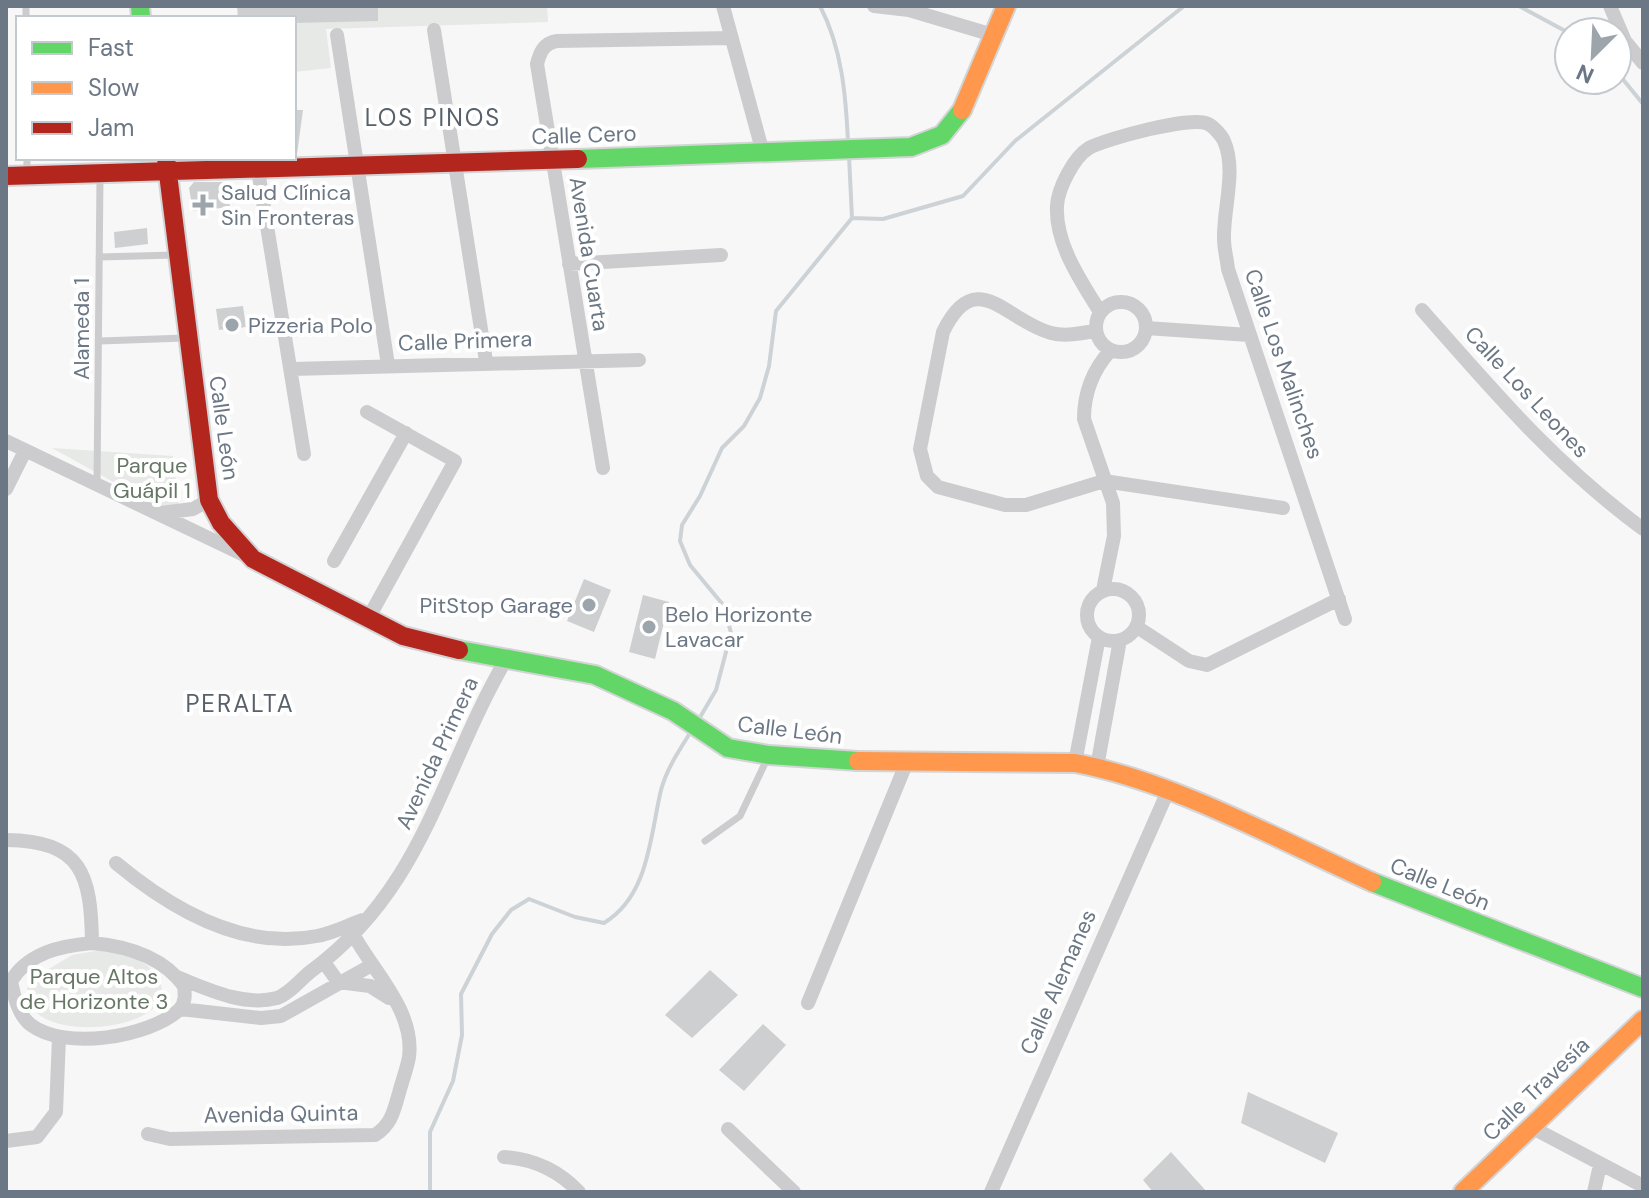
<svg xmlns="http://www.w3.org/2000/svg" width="1649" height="1198" font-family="'DM Sans',sans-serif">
<rect width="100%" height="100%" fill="#f7f7f7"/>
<path fill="#e6e9e5" d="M378,6H547L548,22L326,29L331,68L294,72V23Z
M52,448L173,456L179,505L162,509Z
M101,950C124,954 148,958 159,980C187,1035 6,1050 29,981L72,955Z"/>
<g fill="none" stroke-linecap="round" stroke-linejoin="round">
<path stroke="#ccd2d5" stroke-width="4" d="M820,6C842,48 846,96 848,143
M1519,6L1569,33
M1617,72L1643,104
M849,156L852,218
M699,719L716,690L731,633L724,606L690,565L680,541L682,525L700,496L722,448L744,426L760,398L769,366L776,311L852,218L883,219L963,196L1015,141L1184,6
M430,1192V1132L453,1081L462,1035L461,994L492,934L511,910L529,899L575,917L604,923C649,896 650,836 661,790C667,768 680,749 692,730"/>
</g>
<path fill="#cecfd0" d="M237,6H378V21L294,23V18H238Z
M294,110H303L297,154H294Z
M194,182H226L230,207L193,211L189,188Z
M147,228L148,244L115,248L114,232Z
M243,306L246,327L219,330L216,309Z
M584,579L611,590L594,632L567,621Z
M643,595L669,602L655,659L629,652Z
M710,970L738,995L692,1038L665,1015Z
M763,1024L786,1045L744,1091L719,1070Z
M1248,1092L1338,1133L1325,1163L1241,1123Z
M1171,1152L1207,1192H1153L1143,1180Z"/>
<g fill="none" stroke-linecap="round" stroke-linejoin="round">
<defs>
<path id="fast" d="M140,6L141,18
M578,159L911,147L942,135L962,110
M459,650L595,675L673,711L728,748L769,755L858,761
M1372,882L1643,988"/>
<path id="slow" d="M962,110L1006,6
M858,761L1075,763C1173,781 1281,841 1372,882
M1463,1192L1643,1020"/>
<path id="jam" d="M166,158L209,500L221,523L253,559L403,636L459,650
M6,176L578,159"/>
</defs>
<use href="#fast" stroke="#d3d4d5" stroke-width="22"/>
<use href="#slow" stroke="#d3d4d5" stroke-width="22"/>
<use href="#jam" stroke="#d3d4d5" stroke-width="22"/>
<path stroke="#ccccce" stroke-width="7" d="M26,6V18
M27,158V174
M99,257L175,255
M100,341L185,338
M97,483L100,177
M705,841L740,816L768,757"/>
<path stroke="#ccccce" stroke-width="14" d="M723,6L763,153
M874,6L909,10L993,35
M1610,6L1625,41L1643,63
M434,30L486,361
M337,35L388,365
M256,158L304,454
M569,264L721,255
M1096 327a25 25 0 1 1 50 0a25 25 0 1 1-50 0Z
M1422,310C1495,393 1554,463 1643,529
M1100,312C1081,281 1055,244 1057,206C1058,188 1074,157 1089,148C1106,139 1192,115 1208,124C1213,126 1222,136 1224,141C1237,170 1223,209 1224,239C1224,249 1227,259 1228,269L1345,619
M1146,328L1249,335
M1095,331C1081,333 1066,337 1051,333C1006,321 976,264 943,332L920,449L927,476L938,487L1005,505H1026L1104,481L1283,508
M292,369L639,360
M367,412L455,461L368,619
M6,441L244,555
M603,468L537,64C540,52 544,43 557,41L732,38
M6,489L25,451
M161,513L193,509L209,500
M334,561L406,433
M1087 615a26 26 0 1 1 52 0a26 26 0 1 1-52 0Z
M1103,590L1114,536L1113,503L1084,419C1084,393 1093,370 1110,351
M1137,627L1189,661L1207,665L1339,599
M1075,763L1099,637
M1097,767L1120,640
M6,840C82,841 91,874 92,943
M116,863C170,908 243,951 317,936C333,933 348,925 363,920
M92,943C126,946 163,957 184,986C185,994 186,1003 179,1010C149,1037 65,1051 31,1025C18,1015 14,996 11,981C29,952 61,946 92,943Z
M324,962L338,982L370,986L389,998
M177,977C207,989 244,1007 277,998C289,994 300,980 310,972C426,887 440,771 508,656
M808,1003L906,764
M180,1009L261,1018L281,1016L370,966
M1531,1127L1643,1186
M728,1129L794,1192
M148,1134L170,1139L375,1135C391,1125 394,1111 399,1093C402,1081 407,1069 409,1057C415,1011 373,971 353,934
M6,1141L37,1137L56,1112L59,1037
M504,1157C534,1159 558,1170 579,1192
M991,1192L1168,791
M1594,1192L1600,1165"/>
<use href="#fast" stroke="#63d668" stroke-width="18"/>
<use href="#slow" stroke="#ff974d" stroke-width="18"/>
<use href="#jam" stroke="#b3261e" stroke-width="18"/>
</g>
<g fill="#9ca4ac" stroke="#fff" stroke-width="3">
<path d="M199 193h8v8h8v8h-8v8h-8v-8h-8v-8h8z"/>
<circle cx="232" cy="325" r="8"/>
<circle cx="589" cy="605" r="8"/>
<circle cx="649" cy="627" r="8"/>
</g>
<g text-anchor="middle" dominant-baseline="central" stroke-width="8" stroke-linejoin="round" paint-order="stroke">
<g font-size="22" fill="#6b7784" stroke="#fff">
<text transform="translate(584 135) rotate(-2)">Calle Cero</text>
<text transform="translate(589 254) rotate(81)">Avenida Cuarta</text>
<text transform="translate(81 329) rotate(-90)">Alameda 1</text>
<text transform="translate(465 341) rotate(-2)">Calle Primera</text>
<text transform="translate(1284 364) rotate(71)">Calle Los Malinches</text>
<text transform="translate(1527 392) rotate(47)">Calle Los Leones</text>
<text transform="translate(224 428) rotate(82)">Calle León</text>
<text transform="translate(790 730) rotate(7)">Calle León</text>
<text transform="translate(437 753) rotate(-65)">Avenida Primera</text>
<text transform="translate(1440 884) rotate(22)">Calle León</text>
<text transform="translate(1058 982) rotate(-66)">Calle Alemanes</text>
<text transform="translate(1536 1089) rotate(-44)">Calle Travesía</text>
<text transform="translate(281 1114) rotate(-1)">Avenida Quinta</text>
</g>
<g font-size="22" fill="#6b7784" stroke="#fff" text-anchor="start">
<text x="221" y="192">Salud Clínica<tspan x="221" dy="25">Sin Fronteras</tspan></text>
<text x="248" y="325">Pizzeria Polo</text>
<text x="573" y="605" text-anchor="end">PitStop Garage</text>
<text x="665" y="614">Belo Horizonte<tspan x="665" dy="25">Lavacar</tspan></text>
</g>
<g font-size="22" fill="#677765" stroke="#fff">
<text x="152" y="465">Parque<tspan x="152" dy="25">Guápil 1</tspan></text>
<text x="94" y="976">Parque Altos<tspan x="94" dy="25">de Horizonte 3</tspan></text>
</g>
<g font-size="24" letter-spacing="2" fill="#58616a" stroke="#fff">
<text x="433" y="117">LOS PINOS</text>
<text x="240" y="703">PERALTA</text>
</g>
</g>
<rect width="1649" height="1198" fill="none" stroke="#6b7784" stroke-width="16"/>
<rect x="16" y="16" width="280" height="144" fill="#ffffff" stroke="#c4c9ce" stroke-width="2"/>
<rect x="32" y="42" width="40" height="12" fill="#63d668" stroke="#c4c9ce" stroke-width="2"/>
<text x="88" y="56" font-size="24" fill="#6b7784">Fast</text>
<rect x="32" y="82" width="40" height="12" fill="#ff974d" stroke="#c4c9ce" stroke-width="2"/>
<text x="88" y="96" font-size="24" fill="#6b7784">Slow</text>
<rect x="32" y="122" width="40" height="12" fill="#b3261e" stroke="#c4c9ce" stroke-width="2"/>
<text x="88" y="136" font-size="24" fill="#6b7784">Jam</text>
<g transform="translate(1593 56) rotate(204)"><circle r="38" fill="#ffffff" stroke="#c4c9ce" stroke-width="2"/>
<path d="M0-6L14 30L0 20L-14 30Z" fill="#9ca4ac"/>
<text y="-12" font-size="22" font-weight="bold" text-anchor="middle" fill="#6b7784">N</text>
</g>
</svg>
